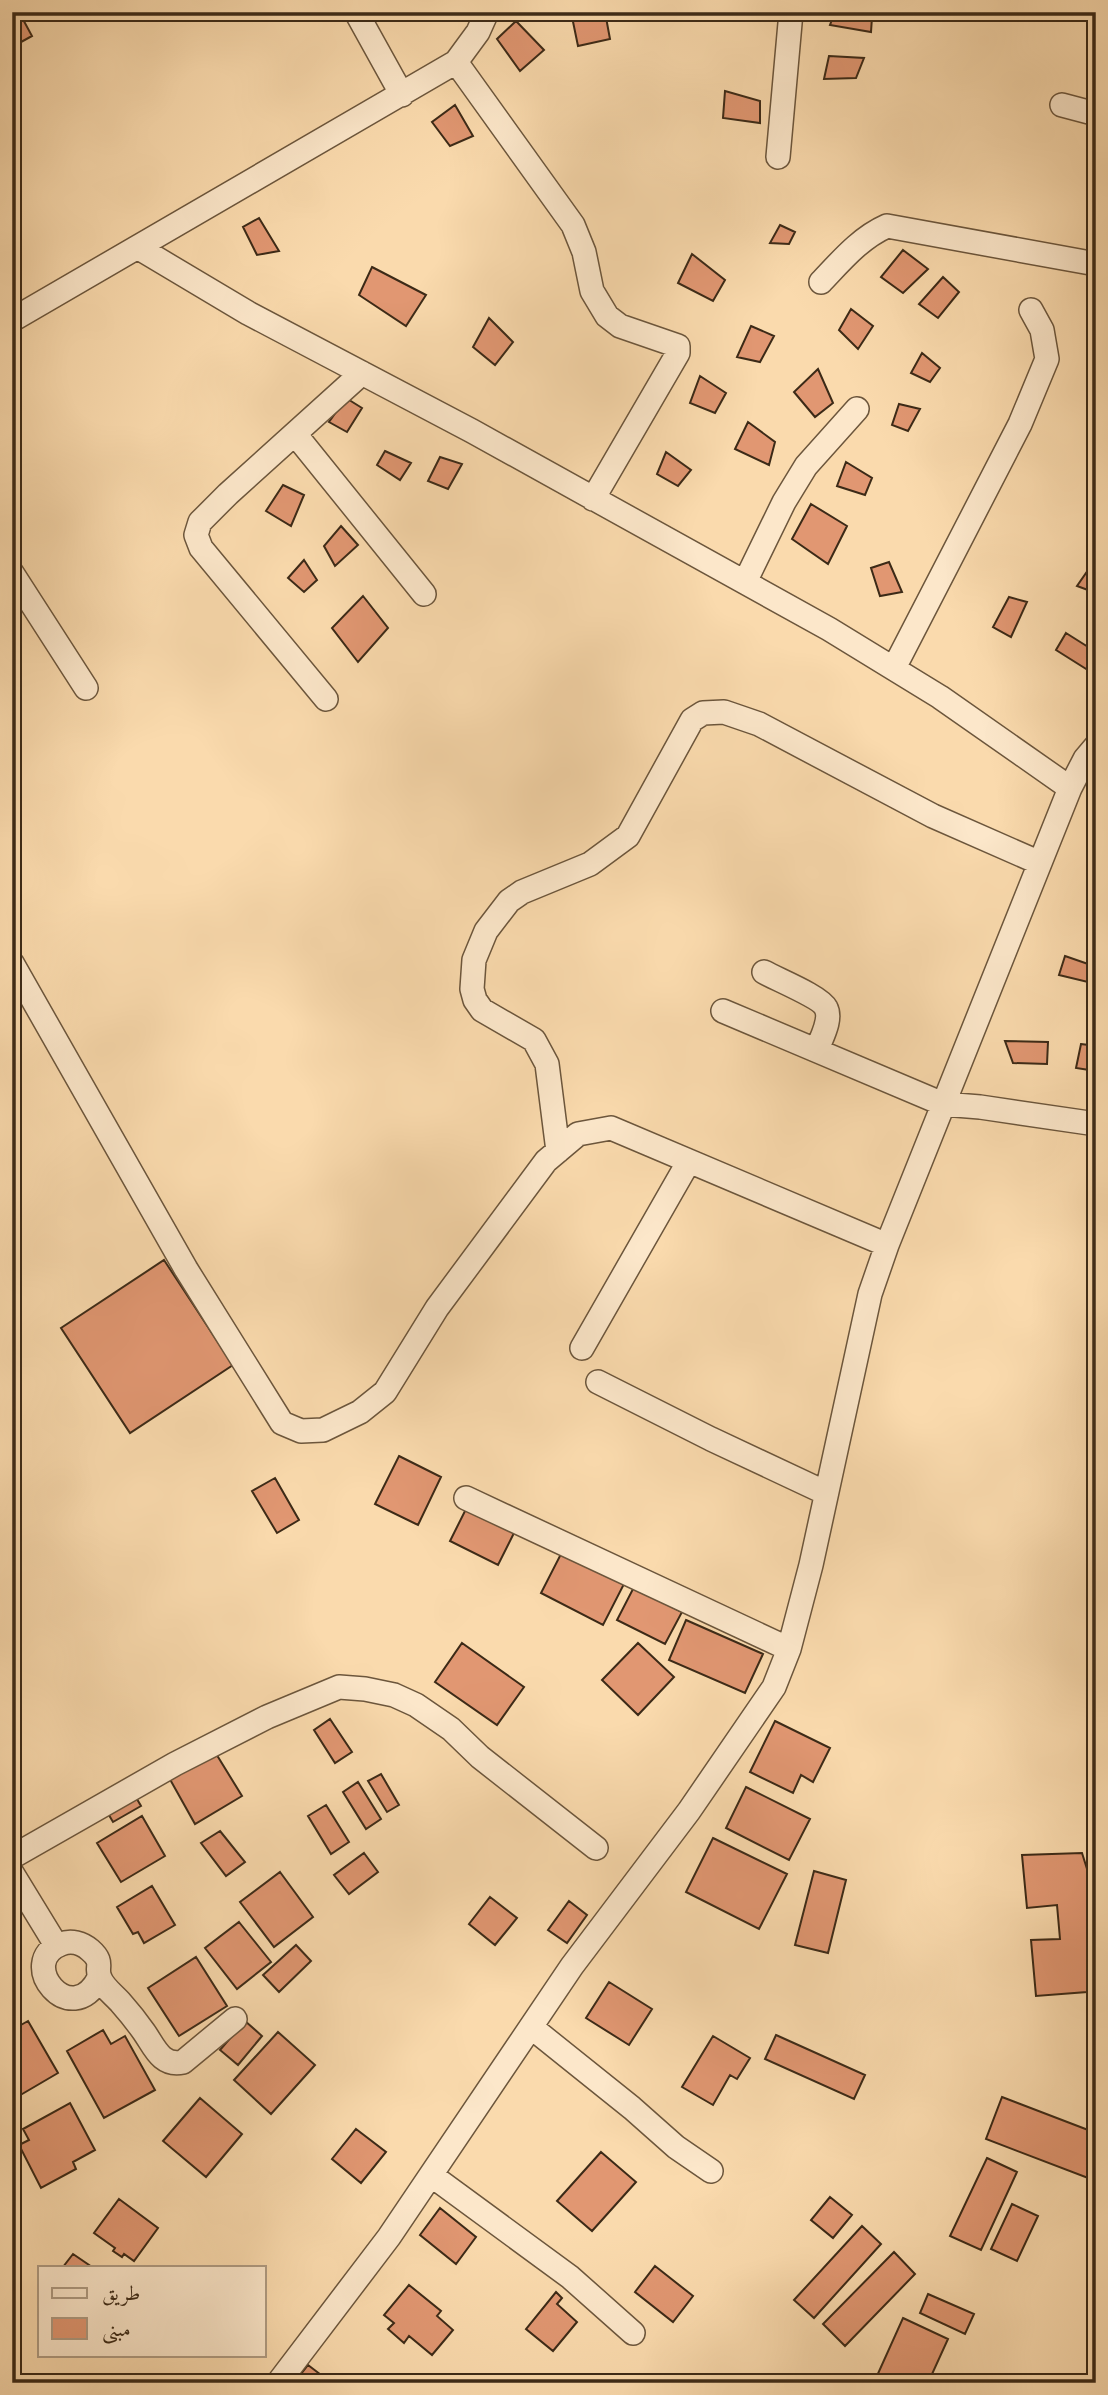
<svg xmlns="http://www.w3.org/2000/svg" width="1108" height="2395" font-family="'Gentium Book Plus',Amiri,serif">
<rect width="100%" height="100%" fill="#fadaad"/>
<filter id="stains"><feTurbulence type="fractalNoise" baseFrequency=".00286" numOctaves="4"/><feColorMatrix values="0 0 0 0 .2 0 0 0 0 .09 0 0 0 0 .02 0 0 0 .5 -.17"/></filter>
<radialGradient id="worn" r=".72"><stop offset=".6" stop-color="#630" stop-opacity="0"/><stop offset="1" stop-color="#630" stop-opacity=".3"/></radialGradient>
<path fill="#e19772" stroke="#3c2a17" stroke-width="2" d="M12,12H19L32,36L12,47Z
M571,12H605L610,39L578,46Z
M835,12H861L872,17L871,32L830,25Z
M516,21L544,50L520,71L497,39Z
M829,56L864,58L856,78L824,79Z
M725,91L760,101V123L723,118Z
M455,105L473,136L450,146L432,122Z
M259,218L279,251L257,255L243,227Z
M780,225L795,232L789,244L770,243Z
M903,250L928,269L903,293L881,277Z
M692,254L725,280L713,301L678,283Z
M372,267L426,295L406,326L359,295Z
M943,277L959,292L938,318L919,304Z
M851,309L873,326L858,349L839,330Z
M489,318L513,342L495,365L473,347Z
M751,326L774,336L760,362L737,357Z
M922,353L940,368L930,382L911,373Z
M818,369L833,403L815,417L794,392Z
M700,376L726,393L715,413L690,403Z
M346,398L362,408L347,432L329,422Z
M899,404L920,409L908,431L892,425Z
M748,422L775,442L769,465L735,449Z
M385,451L411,463L400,480L377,465Z
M666,452L691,470L678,486L657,474Z
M440,457L462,464L448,489L428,481Z
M846,462L872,478L865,495L837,486Z
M283,485L304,495L291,526L266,511Z
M811,504L847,526L828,564L792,539Z
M341,526L358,545L335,566L324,546Z
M304,560L317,580L304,592L288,578Z
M889,562L902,592L880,596L871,568Z
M1093,563L1096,565V593L1077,586Z
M363,596L388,628L358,662L332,628Z
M1009,597L1027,602L1011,637L993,627Z
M1066,633L1096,652V667L1091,672L1056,650Z
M1065,956L1091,965L1092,983L1059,975Z
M1005,1041L1048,1042L1047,1064L1013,1063Z
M1081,1044L1096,1046V1071L1076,1068Z
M164,1260L233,1365L130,1433L61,1328Z
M399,1456L441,1477L418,1525L375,1504Z
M275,1478L299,1520L277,1533L252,1491Z
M470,1501L518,1525L498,1565L450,1541Z
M563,1550L625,1582L603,1625L541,1593Z
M634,1587L682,1612L665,1644L617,1620Z
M686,1620L763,1654L745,1693L669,1660Z
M462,1643L524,1687L497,1725L435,1682Z
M638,1643L674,1677L638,1715L602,1680Z
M330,1719L352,1752L335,1763L314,1730Z
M775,1721L830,1748L813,1782L801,1775L793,1793L750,1772Z
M215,1752L242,1796L195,1824L167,1774Z
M381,1774L399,1805L387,1812L368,1781Z
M358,1782L381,1819L366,1829L343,1792Z
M746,1787L810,1819L789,1860L726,1828Z
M134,1794L141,1806L113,1822L106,1810Z
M326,1805L349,1842L331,1854L308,1816Z
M142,1816L165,1856L121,1882L97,1843Z
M220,1831L245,1862L226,1876L201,1843Z
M713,1838L787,1874L759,1929L686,1892Z
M364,1853L378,1872L349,1894L334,1875Z
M1082,1853L1088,1872H1096V1985L1089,1986L1087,1992L1036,1996L1031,1940L1060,1939L1057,1905L1027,1908L1022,1855Z
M814,1871L846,1880L828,1953L795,1945Z
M280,1872L313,1917L274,1947L240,1902Z
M152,1886L175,1925L144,1943L138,1932L133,1934L117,1907Z
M490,1897L517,1918L495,1945L469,1924Z
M569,1901L587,1915L567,1943L548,1930Z
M239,1922L271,1962L237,1989L205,1948Z
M296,1945L311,1961L279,1992L263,1975Z
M196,1957L227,2006L179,2036L148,1988Z
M609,1982L652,2009L629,2045L586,2018Z
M28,2021L58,2073L17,2097L12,2090V2030Z
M245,2021L262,2036L238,2065L220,2050Z
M103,2030L111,2044L125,2036L155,2090L104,2118L67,2051Z
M278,2032L315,2065L271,2114L234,2080Z
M776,2035L865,2075L854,2099L765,2059Z
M713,2036L750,2058L737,2079L730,2075L713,2105L682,2087Z
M1002,2097L1096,2133V2181L986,2139Z
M200,2098L242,2134L206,2177L163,2141Z
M70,2103L95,2150L73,2162L76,2169L41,2188L19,2145L29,2140L23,2129Z
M356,2129L386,2152L361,2183L332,2159Z
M601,2152L636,2182L592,2231L557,2201Z
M987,2158L1017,2172L981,2250L950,2236Z
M830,2197L852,2215L833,2238L811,2220Z
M119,2199L158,2228L134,2261L124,2254L122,2257L113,2251L115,2248L94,2233Z
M1012,2204L1038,2216L1017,2261L991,2249Z
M440,2208L476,2237L456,2264L420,2235Z
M862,2226L881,2244L814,2318L794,2300Z
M894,2252L915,2274L845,2346L823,2324Z
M73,2254L92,2267H63Z
M655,2266L693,2296L673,2322L635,2292Z
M409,2285L441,2311L437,2316L453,2330L432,2355L409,2336L404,2343L388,2329L394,2323L384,2315Z
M556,2292L562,2298L557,2304L577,2322L553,2351L526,2329Z
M928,2294L974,2314L965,2334L920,2313Z
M903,2318L948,2339L928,2383H887L876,2378Z
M308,2365L329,2381L328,2383H294Z"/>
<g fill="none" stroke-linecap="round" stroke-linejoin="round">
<defs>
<path id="minor" d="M356,12L402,95
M456,62L573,225L584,252L592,291L607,316L620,326L678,346V353L593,499
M1062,105L1096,114
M778,157L791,12
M139,248L248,313L472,431L829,629L940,697L1070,788
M821,282C841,261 860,238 887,226L1096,264
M12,320L456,62L478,32L487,12
M295,434L424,594
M12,573L86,688
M745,582L784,502L806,466L857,409
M894,668L1020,424L1047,359L1042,330L1031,310
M326,699L201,548L196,535L200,522L228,494L362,373
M12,963L186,1269L282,1423L301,1431L323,1430L360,1412L385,1392L437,1308L546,1161L578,1134L611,1128L887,1245
M764,972C776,979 821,997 826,1008C832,1020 821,1038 817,1050
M723,1011L943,1104L980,1107L1096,1124
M558,1151L547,1064L534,1040L482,1010L475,1000L472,989L474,960L486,931L509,901L522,892L590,864L628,836L692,720L703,713L724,712L759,724L933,816L1040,863
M582,1348L689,1161
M598,1382L711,1439L826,1493
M466,1498L789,1649
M12,1857L175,1764L267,1717L339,1687L365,1689L394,1695L416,1705L451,1729L480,1757L596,1848
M12,1873L56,1945
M99,1978C71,2032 15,1962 61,1944C71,1940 82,1943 90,1950C105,1963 95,1967 100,1978C103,1987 115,1996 121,2003C129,2012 137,2022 144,2032C154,2046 161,2067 183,2062L235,2019
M531,2027L632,2108L676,2147L711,2171
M431,2175L570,2277L633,2333
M278,2383L389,2237L572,1966L689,1811L774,1687L789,1649L811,1565L870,1294L887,1245L1070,788L1085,759L1096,746"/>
</defs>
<use href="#minor" stroke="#6c563c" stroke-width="26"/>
<use href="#minor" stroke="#fce7ca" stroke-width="23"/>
</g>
<rect width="1108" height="2395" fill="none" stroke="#fadaad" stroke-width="42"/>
<rect x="14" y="14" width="1080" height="2367" fill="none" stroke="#3c2a17" stroke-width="3.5"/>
<rect x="21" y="21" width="1066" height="2353" fill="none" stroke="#3c2a17" stroke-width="2"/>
<rect x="38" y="2266" width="228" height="91" fill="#fce7ca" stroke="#af9b82" stroke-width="2"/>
<rect x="52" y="2288" width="35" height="10" fill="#fce7ca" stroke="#af9b82" stroke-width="2"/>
<text x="102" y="2300" font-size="21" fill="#3c2a17">طريق</text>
<rect x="52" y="2318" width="35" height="21" fill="#e19772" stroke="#af9b82" stroke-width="2"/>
<text x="102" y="2336" font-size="21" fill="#3c2a17">مبنى</text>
<rect width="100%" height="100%" filter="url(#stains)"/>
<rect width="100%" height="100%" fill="url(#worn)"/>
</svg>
